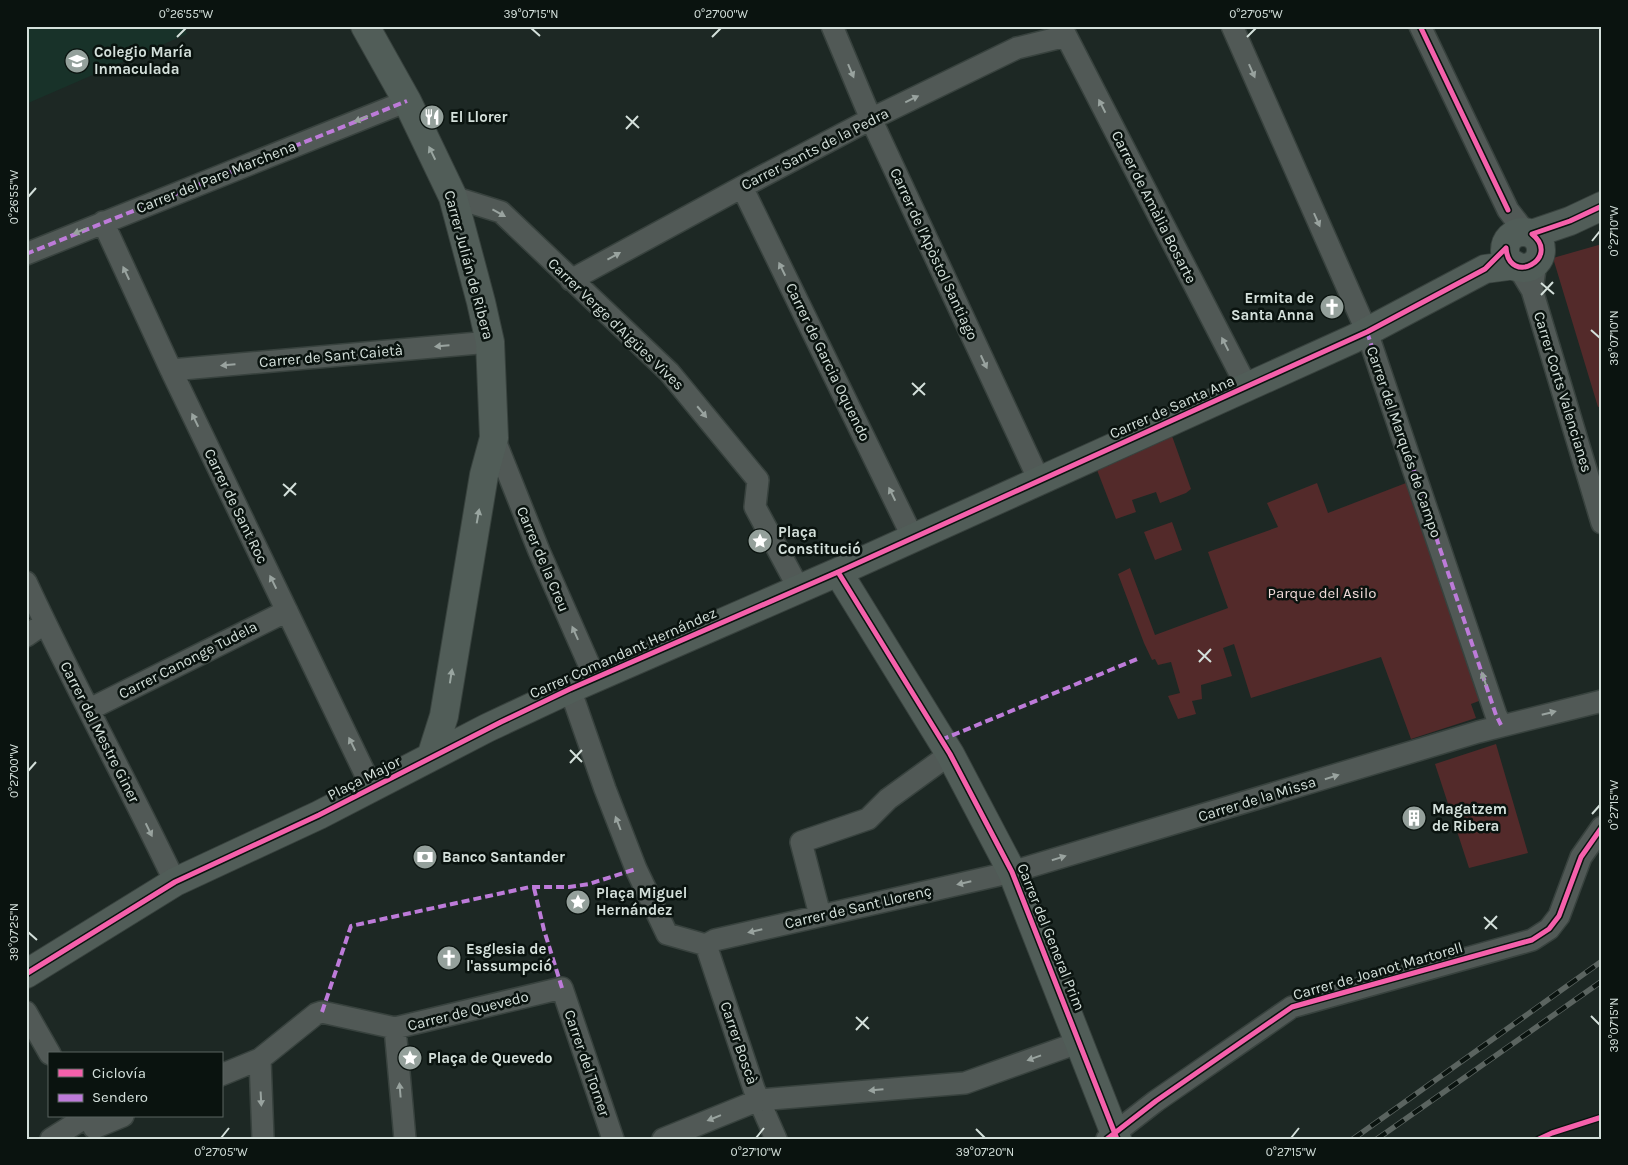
<svg xmlns="http://www.w3.org/2000/svg" width="1628" height="1165" font-family="Karla,sans-serif">
<rect width="100%" height="100%" fill="#1d2824"/>
<path fill="#183229" d="M26,26H183L187,34L26,104Z"/>
<path fill="#532a2a" d="M1602,244V406L1598,407L1553,258Z
M1172,436L1191,489L1186,493L1160,503L1156,492L1132,500L1136,512L1116,519L1097,470Z
M1317,483L1328,513L1406,483L1484,699L1471,704L1476,718L1411,739L1381,657L1251,698L1234,644L1223,648L1232,676L1201,685L1202,699L1192,701L1196,714L1178,719L1168,696L1180,693L1171,662L1158,665L1155,659L1152,660L1144,643L1118,574L1130,568L1155,635L1228,608L1208,552L1278,527L1267,503Z
M1172,522L1182,550L1155,560L1144,532Z
M1496,744L1528,853L1469,868L1435,764Z"/>
<g fill="none" stroke-linecap="round" stroke-linejoin="round">
<defs>
<path id="street" d="M832,26L871,119L1039,480
M1061,26L1247,387
M1232,26L1367,332L1496,715L1501,725
M1420,26L1508,210L1525,232
M742,187L913,538
M453,197L501,212L669,372L758,480L755,507L799,589
M103,222L171,370L372,788
M26,254L407,101
M1518,267L1532,290L1602,523
M571,280L742,187L871,119L1017,48L1066,36
M1532,290L1536,262
M171,370L490,342
M494,438L539,551L595,678
M26,582C73,684 127,781 175,882
M26,636L45,623
M570,689L605,789L636,869L667,934L706,945
M90,709L287,611
M820,915L801,842L868,819L888,799L950,754
M706,945L715,940L1012,872L1478,732L1602,701
M706,945L754,1089L776,1139
M26,1012L50,1054
M395,1028L405,1139
M260,1059L263,1139
M221,1075L260,1059L316,1014L322,1012L395,1028L562,988L613,1139
M94,1128L123,1116
M51,1139L86,1117
M663,1139L759,1100L965,1083L1080,1042
M1107,1139L1156,1101L1292,1007L1532,940L1549,929L1559,916L1581,857L1602,827"/>
<path id="secondary" d="M365,26L407,101L453,197L481,302L490,342L494,438L484,475L444,716L431,757
M1505 250a18 18 0 1 1 36 0a18 18 0 1 1-36 0Z
M1532,234L1570,221L1602,206
M838,572L950,754L1012,872L1117,1139
M26,974L175,882L319,815L487,728L570,689L838,572L1353,339L1485,269L1515,265"/>
</defs>
<use href="#street" stroke="#38423e" stroke-width="24"/>
<use href="#secondary" stroke="#38423e" stroke-width="30"/>
<use href="#street" stroke="#515956" stroke-width="21"/>
<use href="#secondary" stroke="#515d58" stroke-width="28"/>
<defs>
<path id="rail" d="M1353,1139L1602,961
M1377,1139L1602,981"/>
</defs>
<use href="#rail" stroke="#5b6460" stroke-width="5.5"/>
<use href="#rail" stroke="#0a130f" stroke-width="4" stroke-dasharray="11" stroke-linecap="butt"/>
<path stroke="#bd7bd9" stroke-width="4" stroke-dasharray="8 4" stroke-linecap="butt" d="M26,254L407,101
M1367,332L1496,715L1501,725
M941,740L1137,659
M534,888L544,930L562,988
M322,1012L351,926L530,887H569L589,884L636,869"/>
<defs>
<path id="cycleway" d="M1420,26L1508,210
M1506,248C1509,287 1562,258 1532,234L1570,221L1602,206
M838,572L950,754L1012,872L1117,1139
M26,974L175,882L319,815L501,722L570,689L838,572L1367,332L1485,269L1506,248
M1107,1139L1156,1101L1292,1007L1532,940L1549,929L1559,916L1581,857L1602,827
M1539,1139L1552,1133L1602,1117"/>
</defs>
<use href="#cycleway" stroke="#0a130f" stroke-width="8"/>
<use href="#cycleway" stroke="#f560ab" stroke-width="5"/>
</g>
<defs><path id="oneway-solid" d="M-6-.8H1V-3.2L6.5 0L1 3.2V.8H-6Z" transform="scale(1.25)"/></defs>
<g fill="#99a39f">
<use href="#oneway-solid" transform="translate(851 71) rotate(67)"/>
<use href="#oneway-solid" transform="translate(1252 71) rotate(66)"/>
<use href="#oneway-solid" transform="translate(912 99) rotate(-26)"/>
<use href="#oneway-solid" transform="translate(1102 106) rotate(-117)"/>
<use href="#oneway-solid" transform="translate(361 119) rotate(158)"/>
<use href="#oneway-solid" transform="translate(499 213) rotate(29)"/>
<use href="#oneway-solid" transform="translate(1317 220) rotate(66)"/>
<use href="#oneway-solid" transform="translate(80 231) rotate(157)"/>
<use href="#oneway-solid" transform="translate(614 256) rotate(-29)"/>
<use href="#oneway-solid" transform="translate(782 269) rotate(-116)"/>
<use href="#oneway-solid" transform="translate(126 273) rotate(-115)"/>
<use href="#oneway-solid" transform="translate(1225 344) rotate(-117)"/>
<use href="#oneway-solid" transform="translate(442 346) rotate(175)"/>
<use href="#oneway-solid" transform="translate(984 362) rotate(65)"/>
<use href="#oneway-solid" transform="translate(228 365) rotate(175)"/>
<use href="#oneway-solid" transform="translate(702 412) rotate(50)"/>
<use href="#oneway-solid" transform="translate(195 420) rotate(-116)"/>
<use href="#oneway-solid" transform="translate(892 494) rotate(-116)"/>
<use href="#oneway-solid" transform="translate(273 582) rotate(-116)"/>
<use href="#oneway-solid" transform="translate(575 633) rotate(-114)"/>
<use href="#oneway-solid" transform="translate(1484 679) rotate(-109)"/>
<use href="#oneway-solid" transform="translate(1549 713) rotate(-14)"/>
<use href="#oneway-solid" transform="translate(352 744) rotate(-116)"/>
<use href="#oneway-solid" transform="translate(1332 777) rotate(-17)"/>
<use href="#oneway-solid" transform="translate(618 823) rotate(-111)"/>
<use href="#oneway-solid" transform="translate(149 830) rotate(64)"/>
<use href="#oneway-solid" transform="translate(1059 858) rotate(-17)"/>
<use href="#oneway-solid" transform="translate(964 883) rotate(167)"/>
<use href="#oneway-solid" transform="translate(755 931) rotate(167)"/>
<use href="#oneway-solid" transform="translate(1034 1058) rotate(160)"/>
<use href="#oneway-solid" transform="translate(400 1090) rotate(-95)"/>
<use href="#oneway-solid" transform="translate(876 1090) rotate(175)"/>
<use href="#oneway-solid" transform="translate(261 1099) rotate(87)"/>
<use href="#oneway-solid" transform="translate(714 1118) rotate(158)"/>
</g>
<g fill="#99a5a0">
<use href="#oneway-solid" transform="translate(432 153) rotate(-116)"/>
<use href="#oneway-solid" transform="translate(478 516) rotate(-80)"/>
<use href="#oneway-solid" transform="translate(451 676) rotate(-81)"/>
</g>
<path fill="none" stroke="#d4e0db" stroke-width="2" d="M531,28L540,36M177,37L186,28M712,37L721,28M1247,37L1256,28M626,116L639,128M626,129L638,116M28,197L36,188M1592,241L1600,231M1541,283L1554,294M1541,295L1553,282M1591,330L1600,338M912,383L925,395M913,395L925,383M283,484L296,495M284,496L296,483M1198,650L1211,662M1199,662L1211,649M570,750L582,762M570,763L582,750M28,771L36,762M1592,814L1600,805M1484,917L1497,929M1485,929L1497,916M28,932L37,940M1591,1016L1600,1025M856,1017L869,1029M856,1030L868,1017M976,1129L985,1138M221,1138L229,1128M756,1138L764,1128M1291,1138L1299,1128"/>
<defs>
<symbol id="school-disc" viewBox="-11 -11 22 22"><circle r="9.5" fill="#94a09b" stroke="#0a130f"/><path d="M0-5L7-2L0 1L-7-2ZM-4 1L0 2.5L4 1V4Q0 6-4 4Z" fill="#fff"/></symbol>
<symbol id="restaurant-disc" viewBox="-11 -11 22 22"><circle r="9.5" fill="#94a09b" stroke="#0a130f"/><path d="M-5-6h1v4h1v-4h1v4h1v-4h1v5L-1.5 .5V6h-2V.5L-5-1ZM5-6V6H3V1.5H1.5Q1.5-4 5-6Z" fill="#fff"/></symbol>
<symbol id="church-disc" viewBox="-11 -11 22 22"><circle r="9.5" fill="#94a09b" stroke="#0a130f"/><path d="M-1.2-6h2.4v3.5h3.3v2.4h-3.3V6h-2.4V-.1h-3.3v-2.4h3.3Z" fill="#fff"/></symbol>
<symbol id="sight-disc" viewBox="-11 -11 22 22"><circle r="9.5" fill="#94a09b" stroke="#0a130f"/><path d="M0-6L1.8-2.2L6-1.7L2.9 1.2L3.7 5.4L0 3.3L-3.7 5.4L-2.9 1.2L-6-1.7L-1.8-2.2Z" fill="#fff"/></symbol>
<symbol id="building-disc" viewBox="-11 -11 22 22"><circle r="9.5" fill="#94a09b" stroke="#0a130f"/><path d="M-4-6H4V6H1V3H-1V6H-4ZM-2.5-4.3h1.7v1.8h-1.7ZM.8-4.3h1.7v1.8H.8ZM-2.5-1h1.7V.8h-1.7ZM.8-1h1.7V.8H.8Z" fill="#fff"/></symbol>
<symbol id="bank-disc" viewBox="-11 -11 22 22"><circle r="9.5" fill="#94a09b" stroke="#0a130f"/><path d="M-6-4H6V4H-6ZM0-2.3a2.3 2.3 0 1 0 0 4.6a2.3 2.3 0 1 0 0-4.6Z" fill="#fff"/></symbol>
</defs>
<g fill-rule="evenodd">
<use href="#school-disc" x="63" y="47" width="28" height="28"/>
<use href="#restaurant-disc" x="418" y="103" width="28" height="28"/>
<use href="#church-disc" x="1318" y="293" width="28" height="28"/>
<use href="#sight-disc" x="746" y="527" width="28" height="28"/>
<use href="#building-disc" x="1400" y="804" width="28" height="28"/>
<use href="#bank-disc" x="411" y="843" width="28" height="28"/>
<use href="#sight-disc" x="564" y="888" width="28" height="28"/>
<use href="#church-disc" x="435" y="944" width="28" height="28"/>
<use href="#sight-disc" x="396" y="1044" width="28" height="28"/>
</g>
<g text-anchor="middle" dominant-baseline="central" stroke-width="5" stroke-linejoin="round" paint-order="stroke">
<g font-size="15" font-weight="bold" fill="#d4e0db" stroke="#0a130f" text-anchor="start">
<text x="94" y="52">Colegio María<tspan x="94" dy="17">Inmaculada</tspan></text>
<text x="450" y="117">El Llorer</text>
<text x="1314" y="298" text-anchor="end">Ermita de<tspan x="1314" dy="17">Santa Anna</tspan></text>
<text x="778" y="532">Plaça<tspan x="778" dy="17">Constitució</tspan></text>
<text x="1432" y="809">Magatzem<tspan x="1432" dy="17">de Ribera</tspan></text>
<text x="442" y="857">Banco Santander</text>
<text x="596" y="893">Plaça Miguel<tspan x="596" dy="17">Hernández</tspan></text>
<text x="466" y="949">Esglesia de<tspan x="466" dy="17">l'assumpció</tspan></text>
<text x="428" y="1058">Plaça de Quevedo</text>
</g>
<g font-size="15" fill="#d4e0db" stroke="#0a130f">
<text transform="translate(815 149) rotate(-27)">Carrer Sants de la Pedra</text>
<text transform="translate(216 177) rotate(-22)">Carrer del Pare Marchena</text>
<text transform="translate(1154 207) rotate(63)">Carrer de Amàlia Bosarte</text>
<text transform="translate(934 254) rotate(65)">Carrer de l'Apòstol Santiago</text>
<text transform="translate(469 265) rotate(75)">Carrer Julián de Ribera</text>
<text transform="translate(616 324) rotate(44)">Carrer Verge d'Aigües Vives</text>
<text transform="translate(331 356) rotate(-5)">Carrer de Sant Caietà</text>
<text transform="translate(828 362) rotate(64)">Carrer de Garcia Oquendo</text>
<text transform="translate(1563 392) rotate(73)">Carrer Corts Valencianes</text>
<text transform="translate(1172 407) rotate(-24)">Carrer de Santa Ana</text>
<text transform="translate(1404 442) rotate(71)">Carrer del Marqués de Campo</text>
<text transform="translate(236 506) rotate(64)">Carrer de Sant Roc</text>
<text transform="translate(543 559) rotate(67)">Carrer de la Creu</text>
<text transform="translate(623 653) rotate(-24)">Carrer Comandant Hernández</text>
<text transform="translate(188 660) rotate(-27)">Carrer Canonge Tudela</text>
<text transform="translate(100 732) rotate(63)">Carrer del Mestre Giner</text>
<text transform="translate(364 778) rotate(-27)">Plaça Major</text>
<text transform="translate(1257 799) rotate(-17)">Carrer de la Missa</text>
<text transform="translate(858 907) rotate(-13)">Carrer de Sant Llorenç</text>
<text transform="translate(1051 937) rotate(68)">Carrer del General Prim</text>
<text transform="translate(1378 971) rotate(-16)">Carrer de Joanot Martorell</text>
<text transform="translate(468 1011) rotate(-14)">Carrer de Quevedo</text>
<text transform="translate(739 1043) rotate(71)">Carrer Boscà</text>
<text transform="translate(587 1063) rotate(71)">Carrer del Torner</text>
</g>
<g font-size="15" fill="#f0dad9" stroke="#0a130f">
<text x="1322" y="593">Parque del Asilo</text>
</g>
</g>
<rect width="1628" height="1165" fill="none" stroke="#0a130f" stroke-width="55"/>
<rect x="48" y="1052" width="175" height="65" fill="#0a130f" stroke="#5b6561"/>
<rect x="58" y="1069" width="25" height="8" fill="#f560ab" stroke="#5b6561"/>
<text x="92" y="1078" font-size="15" fill="#d4e0db">Ciclovía</text>
<rect x="58" y="1094" width="25" height="8" fill="#bd7bd9" stroke="#5b6561"/>
<text x="92" y="1102" font-size="15" fill="#d4e0db">Sendero</text>
<rect x="28" y="28" width="1572" height="1110" fill="none" stroke="#d4e0db" stroke-width="2"/>
<g font-size="12" text-anchor="middle" fill="#d4e0db">
<text x="186" y="18">0°26'55"W</text>
<text x="531" y="18">39°07'15"N</text>
<text x="721" y="18">0°27'00"W</text>
<text x="1256" y="18">0°27'05"W</text>
<text transform="translate(14 197) rotate(-90)" y="4">0°26'55"W</text>
<text transform="translate(1614 231) rotate(-90)" y="4">0°27'10"W</text>
<text transform="translate(1614 338) rotate(-90)" y="4">39°07'10"N</text>
<text transform="translate(14 771) rotate(-90)" y="4">0°27'00"W</text>
<text transform="translate(1614 805) rotate(-90)" y="4">0°27'15"W</text>
<text transform="translate(14 932) rotate(-90)" y="4">39°07'25"N</text>
<text transform="translate(1614 1025) rotate(-90)" y="4">39°07'15"N</text>
<text x="221" y="1156">0°27'05"W</text>
<text x="756" y="1156">0°27'10"W</text>
<text x="985" y="1156">39°07'20"N</text>
<text x="1291" y="1156">0°27'15"W</text>
</g>
</svg>
